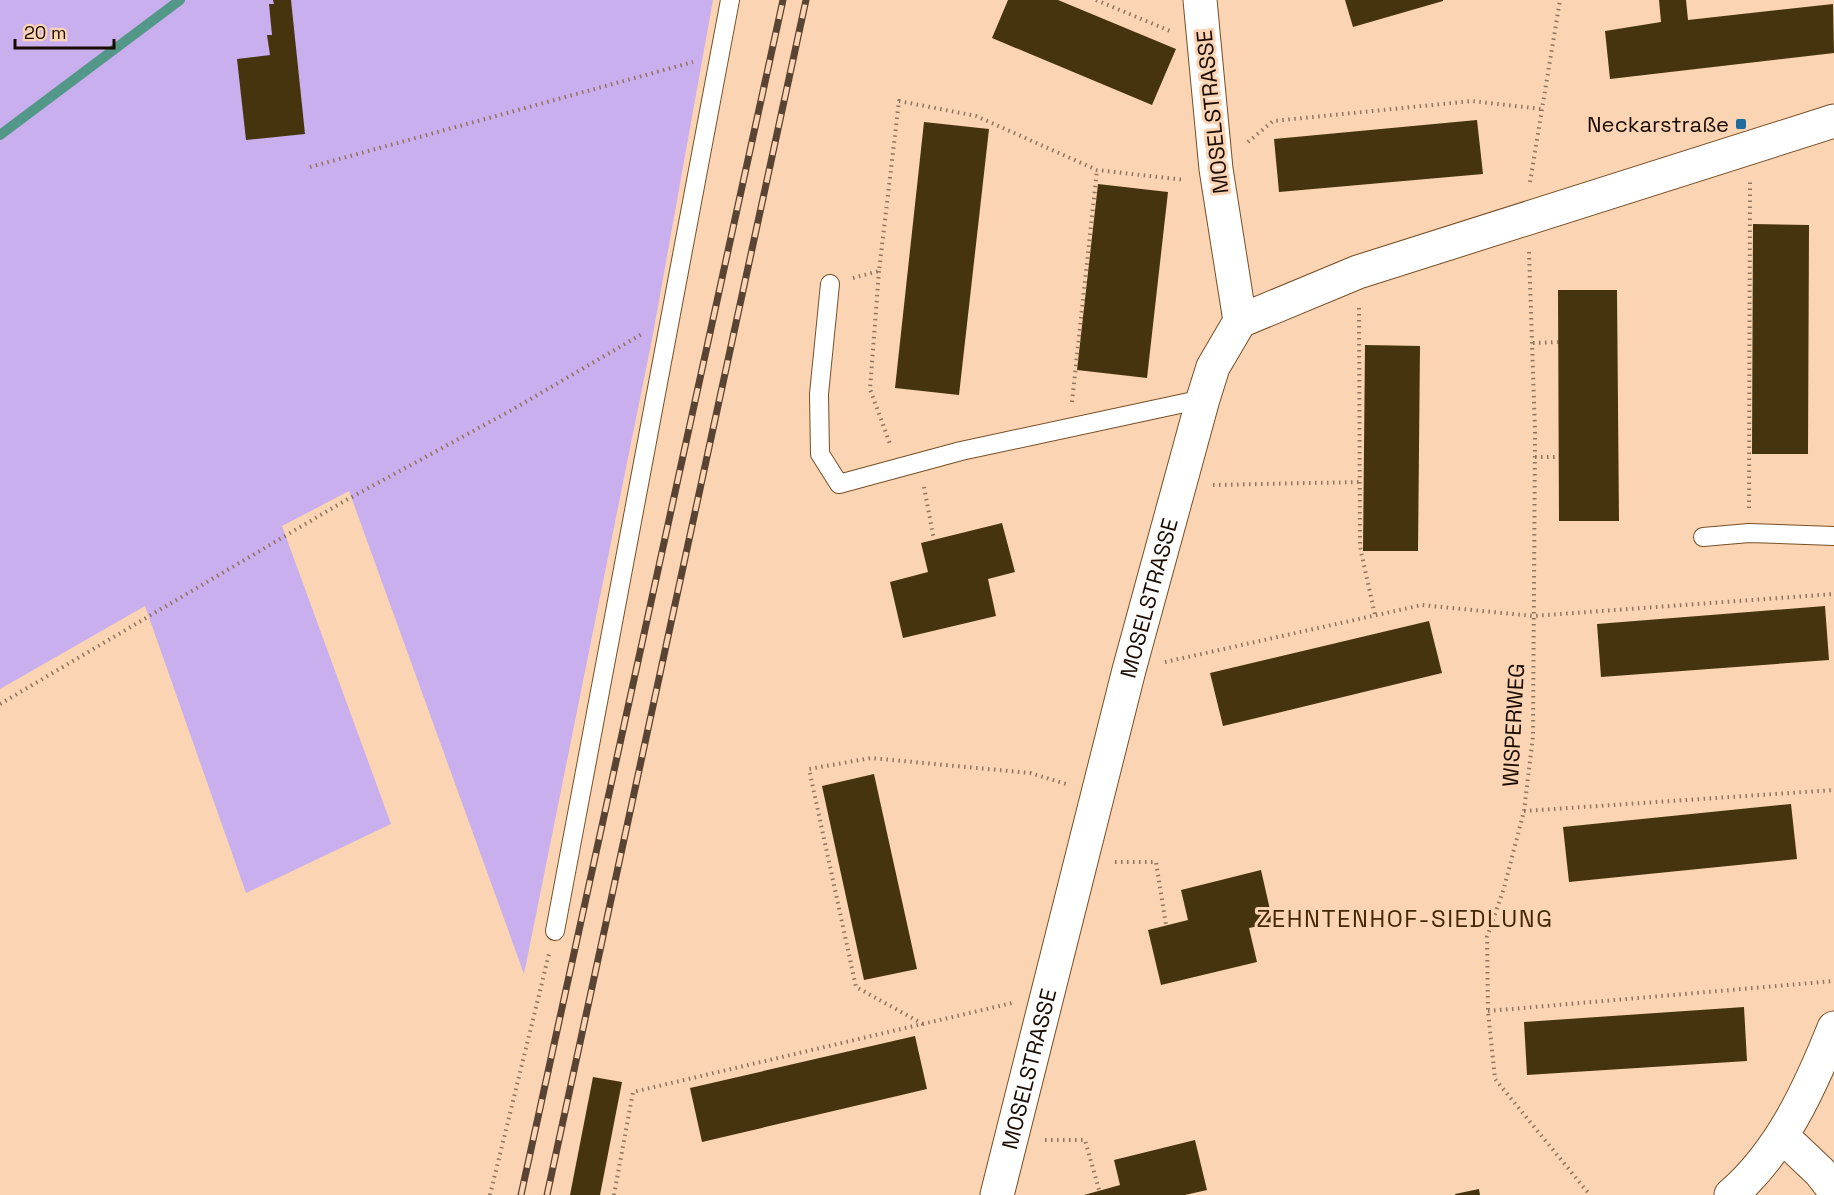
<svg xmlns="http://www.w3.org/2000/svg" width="1834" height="1195" font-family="'Space Grotesk',sans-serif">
<rect width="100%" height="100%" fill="#fbd5b3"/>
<path fill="#c9afed" d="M0,0H713L653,334L524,974L349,491L282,526L391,824L246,893L145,606L0,689Z"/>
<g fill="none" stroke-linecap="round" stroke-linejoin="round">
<path stroke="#539789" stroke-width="10" d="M0,135L180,0"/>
</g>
<path fill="#45340d" d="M273,0H291L305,134L246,140L237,59L270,55L267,35H272L269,4H274Z
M1008,0H1058L1176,49L1152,105L992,38Z
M1345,0H1443V1L1353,27Z
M1659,0H1686L1688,20L1833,4L1834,53L1610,79L1605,31L1661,22Z
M1477,120L1483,174L1279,192L1274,139Z
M924,122L989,129L959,395L895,388Z
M1098,184L1168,192L1147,378L1077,370Z
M1753,224L1809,225L1808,454H1752Z
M1558,290H1617L1619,521H1559Z
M1365,345L1420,346L1418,551H1363Z
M1002,523L1015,572L988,579L996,616L903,638L890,582L928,572L921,543Z
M1825,606L1829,660L1601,677L1597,624Z
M1429,621L1442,673L1223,726L1210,673Z
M874,774L917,969L864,980L822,786Z
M1791,804L1797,859L1569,882L1563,827Z
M1261,870L1273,923L1249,928L1257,962L1161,985L1148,930L1188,920L1181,890Z
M1744,1007L1747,1061L1527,1075L1524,1022Z
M915,1036L927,1089L702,1142L690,1088Z
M593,1077L622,1082L600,1195H570Z
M1195,1140L1207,1190L1185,1195H1084L1120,1185L1114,1160Z
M1479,1189L1480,1195H1455V1194Z"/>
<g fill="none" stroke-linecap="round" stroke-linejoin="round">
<defs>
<path id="lane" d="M830,284L819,394L820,454L839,484L961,451L1203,399
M1703,537L1749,533L1834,536
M555,931L730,0"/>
<g id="street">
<path d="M1240,321L1358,272L1834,121"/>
<path d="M1782,1136L1820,1172L1834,1190"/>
<path id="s1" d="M997,1195L1129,670L1203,399L1213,367L1240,321L1216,169L1200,0"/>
<path d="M1731,1195C1781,1152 1810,1088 1834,1028"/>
</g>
</defs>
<use href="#lane" stroke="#774e26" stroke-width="20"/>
<use href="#street" stroke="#774e26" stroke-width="35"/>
<path stroke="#90745e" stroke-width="4" stroke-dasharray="1.5 4.5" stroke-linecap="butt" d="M1096,0L1170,31
M1248,142L1273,121L1472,101L1541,109
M310,167L693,62
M1530,182L1560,0
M1529,252L1535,432L1533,736L1524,811L1504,888L1487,937L1488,1011L1495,1079L1590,1195
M879,271L870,389L890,444
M853,278L879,271L899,101L976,116L1097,170L1185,180
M1359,308L1360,547L1375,615
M1533,343L1558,342
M1072,402L1097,170
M1535,457H1557
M1213,485L1359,482
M924,487L934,540
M1749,508L1750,182
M1165,662L1422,605L1533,616L1834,594
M0,704L341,503L510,411L642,334
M1524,811L1834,790
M1115,862H1156L1166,925
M1488,1011L1834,981
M923,1024L856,987L809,769L871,758L1030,773L1066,784
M1045,1140H1085L1099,1190
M490,1195L549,954
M614,1195L633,1092L1012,1003"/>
<use href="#lane" stroke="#fff" stroke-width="18"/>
<use href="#street" stroke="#fff" stroke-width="33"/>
<defs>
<path id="rail" d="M521,1195L783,0
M547,1195L806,0"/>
</defs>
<use href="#rail" stroke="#594332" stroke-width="7"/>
<use href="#rail" stroke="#fbd5b3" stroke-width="4.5" stroke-dasharray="14" stroke-linecap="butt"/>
</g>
<rect fill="#216c9f" stroke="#fbd5b3" stroke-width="2" x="1735" y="118" width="12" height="12" rx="3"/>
<g text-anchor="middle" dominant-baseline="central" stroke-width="6" stroke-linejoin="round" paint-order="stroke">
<g font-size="22" fill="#1a0a00" stroke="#fbd5b3">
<text transform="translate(1212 112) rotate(-96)">MOSELSTRASSE</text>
<text stroke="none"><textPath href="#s1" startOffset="616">MOSELSTRASSE</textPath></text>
<text transform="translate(1513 725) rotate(-87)">WISPERWEG</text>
<text stroke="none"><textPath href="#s1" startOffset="130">MOSELSTRASSE</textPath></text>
</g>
<g font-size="22" fill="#1a0a00" stroke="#fbd5b3" text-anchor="end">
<text x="1729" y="124">Neckarstraße</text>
</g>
<g font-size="24" letter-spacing="1.5" fill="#442706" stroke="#fbd5b3">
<text x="1405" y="918">ZEHNTENHOF-SIEDLUNG</text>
</g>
</g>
<path d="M15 39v9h99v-9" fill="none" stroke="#1a0a00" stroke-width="3"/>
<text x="24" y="39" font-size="18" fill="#1a0a00" stroke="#fbd5b3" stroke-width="4.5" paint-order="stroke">20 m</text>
</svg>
